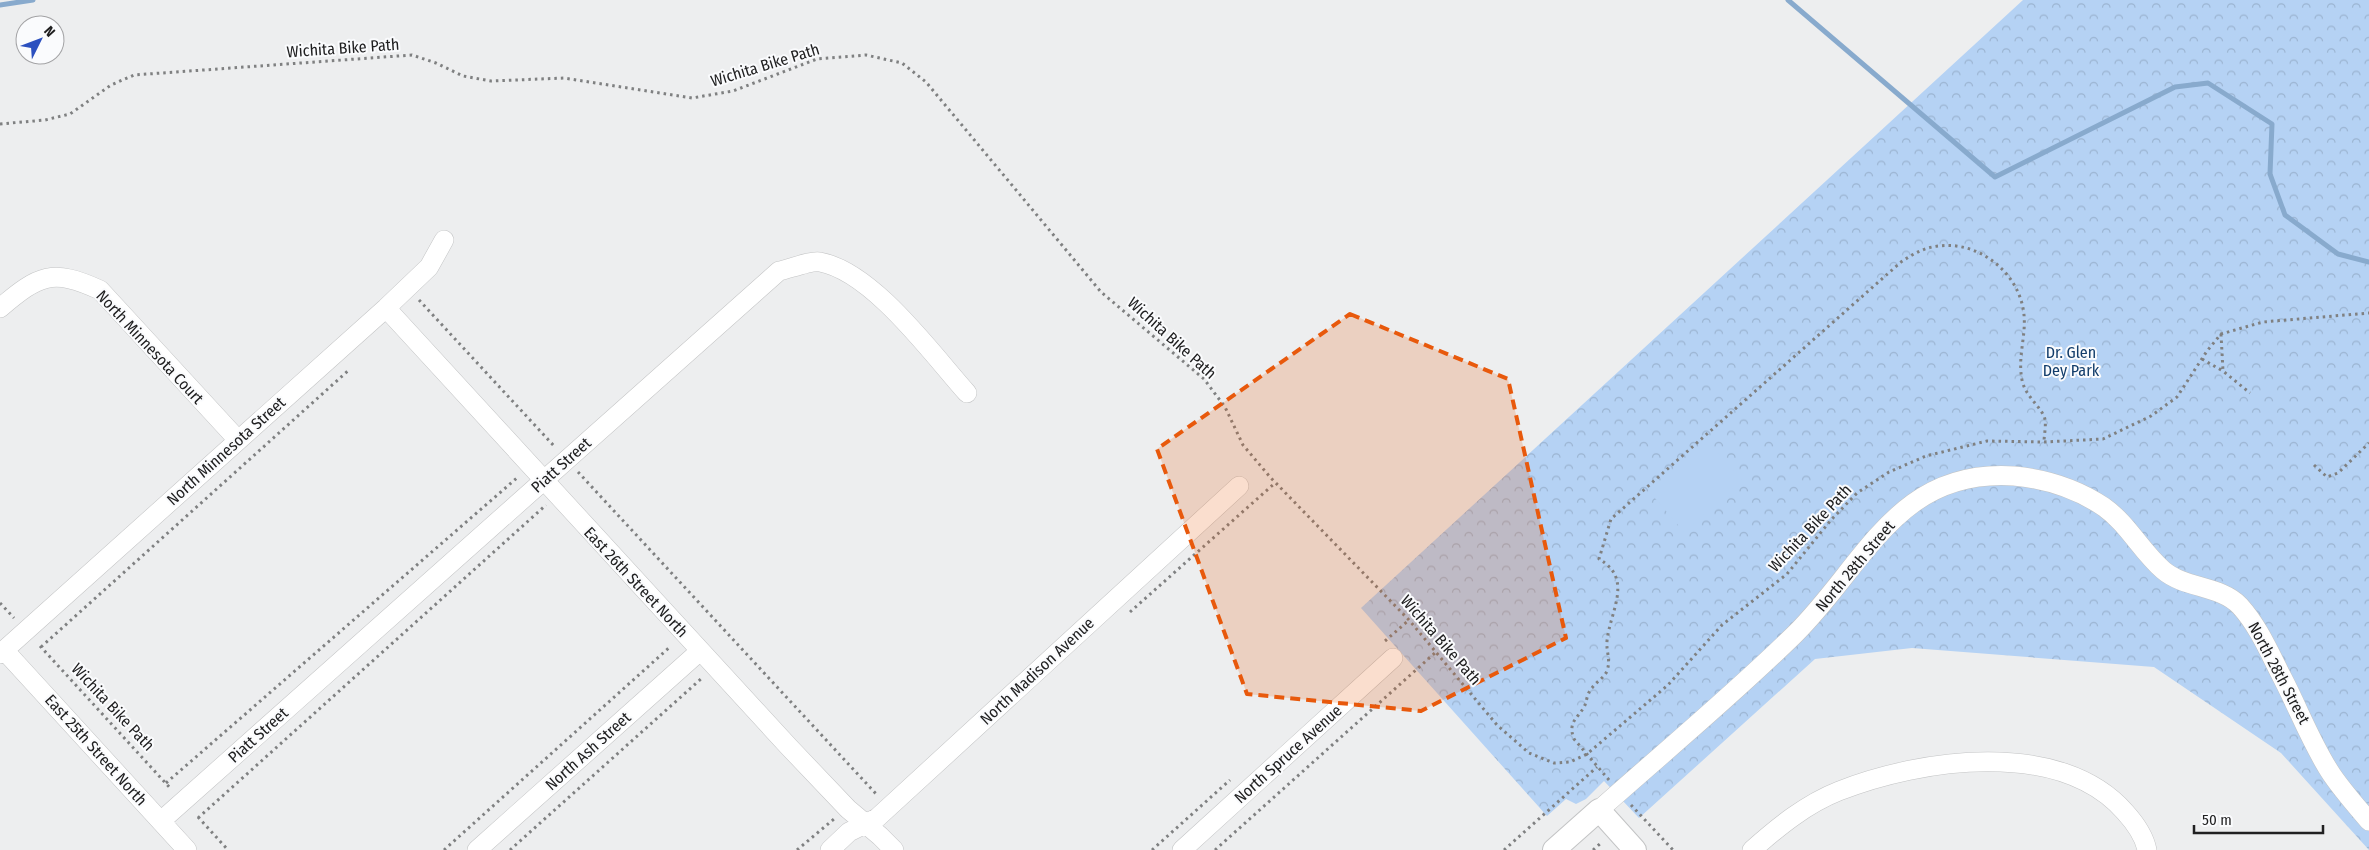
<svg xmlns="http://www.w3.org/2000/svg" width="2369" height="850" font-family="'Fira Sans Condensed',sans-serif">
<defs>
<pattern id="park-crowns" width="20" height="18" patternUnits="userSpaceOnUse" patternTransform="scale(1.25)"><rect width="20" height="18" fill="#b5d2f4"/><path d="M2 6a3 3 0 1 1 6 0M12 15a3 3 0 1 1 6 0" fill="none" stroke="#9bb4d1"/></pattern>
</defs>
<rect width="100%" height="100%" fill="#edeeef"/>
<path fill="url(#park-crowns)" d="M2023,0H2369V850L2281,753L2154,667L1912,648L1815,659L1639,818L1604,781L1586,799L1576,804L1566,799L1547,816L1361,608Z"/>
<path fill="#b5d2f4" d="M1711,445L1742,480L1684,532L1654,497Z"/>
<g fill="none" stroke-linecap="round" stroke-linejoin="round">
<path stroke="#88aacd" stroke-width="5" d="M1788,0L1995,177L2175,87L2208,83L2272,124L2270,174L2285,215L2338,254L2369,262
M0,5L33,0"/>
<defs>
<path id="minor" d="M0,308C39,275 52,268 100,290L238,440
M386,308L789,747L848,809L880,836L894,850
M4,650L187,850
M0,654L386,308L429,267L444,240
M1599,810C1664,752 1732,696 1795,634C1865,565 1897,468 2014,476C2047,479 2077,489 2104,507C2128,524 2141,551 2163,570C2185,589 2220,585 2240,606C2259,627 2270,654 2283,679C2299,710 2313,747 2332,775C2343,791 2356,806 2369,821
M161,821L779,271C789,269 812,260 820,262C873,272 932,354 967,393
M477,850L700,651
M830,850L849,832L877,818L1239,486
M1182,850L1393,658
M1752,850C1778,827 1806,804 1839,791C1920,759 2060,738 2125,812C2135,823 2144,835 2147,850"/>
<path id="tertiary" d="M1554,850L1599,810L1635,850"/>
</defs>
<use href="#minor" stroke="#c3c4c5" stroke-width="20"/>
<use href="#tertiary" stroke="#c3c4c5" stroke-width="24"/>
<path stroke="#7f8081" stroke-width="3" stroke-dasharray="2.5 4" stroke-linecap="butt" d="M0,124L45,120L70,114L111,85L134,75L412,55L436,63L463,76L491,81L564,78L692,98L733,91L817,59L866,55L902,63L926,82L1101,292L1204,379L1225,407L1243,445L1270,477L1409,620L1497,725L1529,753L1554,763L1570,762L1587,754L1668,685L1722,625L1787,574L1831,520L1857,493L1889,472L1926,456L1987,441L2044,442L2103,439L2151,416L2177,397L2207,351L2221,334L2263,322L2369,313
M419,300L555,447
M2221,334L2223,371L2250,393
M2202,359L2223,371
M2314,465L2327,477L2338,473L2369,443
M578,472L878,796
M0,603L14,618
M1130,612L1275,483
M1385,641L1409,620
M40,646L171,789
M41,647L350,369
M1609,780L1574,739C1567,721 1579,718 1585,705C1587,700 1587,693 1592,688C1596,682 1604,678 1607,671C1611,659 1606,652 1607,641C1610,611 1634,579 1599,559L1611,519L1901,262C1913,254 1925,247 1939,246C1978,241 2016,271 2023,308C2028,333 2017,354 2022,380C2025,395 2037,403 2044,416C2047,423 2044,435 2044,442
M166,783L518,477
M1631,805L1673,850
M198,817L228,850
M198,818L546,505
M444,850L671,646
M510,850L702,678
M797,850L834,819
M1152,850L1230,780
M1215,850L1436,652
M1504,850L1597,767
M1593,850L1602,842"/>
<use href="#minor" stroke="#fff" stroke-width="19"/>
<use href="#tertiary" stroke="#fff" stroke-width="22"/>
</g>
<path fill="#e8590c" fill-opacity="0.2" stroke="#e8590c" stroke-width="4" stroke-dasharray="10 6" stroke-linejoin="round" d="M1350,314L1508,379L1566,638L1421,711L1247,694L1157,449Z"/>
<g text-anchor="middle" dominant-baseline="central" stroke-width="4" stroke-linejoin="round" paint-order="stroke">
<g font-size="16" fill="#202021" stroke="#fafbfd">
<text transform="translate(343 48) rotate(-4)">Wichita Bike Path</text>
<text transform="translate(765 65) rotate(-17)">Wichita Bike Path</text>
<text transform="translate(1172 338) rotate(42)">Wichita Bike Path</text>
<text transform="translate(150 347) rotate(47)">North Minnesota Court</text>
<text transform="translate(226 451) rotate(-42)">North Minnesota Street</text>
<text transform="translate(561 465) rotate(-42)">Piatt Street</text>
<text transform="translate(1810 528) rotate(-47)">Wichita Bike Path</text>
<text transform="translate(1855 566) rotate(-50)">North 28th Street</text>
<text transform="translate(636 582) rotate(47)">East 26th Street North</text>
<text transform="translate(1441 640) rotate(49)">Wichita Bike Path</text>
<text transform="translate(1037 671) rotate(-43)">North Madison Avenue</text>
<text transform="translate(2279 673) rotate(62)">North 28th Street</text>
<text transform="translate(113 707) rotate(47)">Wichita Bike Path</text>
<text transform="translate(258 735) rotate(-42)">Piatt Street</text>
<text transform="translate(96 750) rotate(48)">East 25th Street North</text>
<text transform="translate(588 751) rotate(-42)">North Ash Street</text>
<text transform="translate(1288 754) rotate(-42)">North Spruce Avenue</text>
</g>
<g font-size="16" fill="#123d6b" stroke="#fafbfd">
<text x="2071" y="352">Dr. Glen<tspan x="2071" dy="18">Dey Park</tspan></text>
</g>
</g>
<g transform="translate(40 40) rotate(48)"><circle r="24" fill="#fafbfd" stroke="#a3a3a5"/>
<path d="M0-4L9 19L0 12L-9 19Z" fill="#2b50bf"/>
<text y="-8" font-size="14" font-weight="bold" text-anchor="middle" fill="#202021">N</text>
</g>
<path d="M2194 825v8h129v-8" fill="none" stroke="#202021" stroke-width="2.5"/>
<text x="2202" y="825" font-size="15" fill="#202021" stroke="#fafbfd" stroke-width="4" paint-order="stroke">50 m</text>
</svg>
